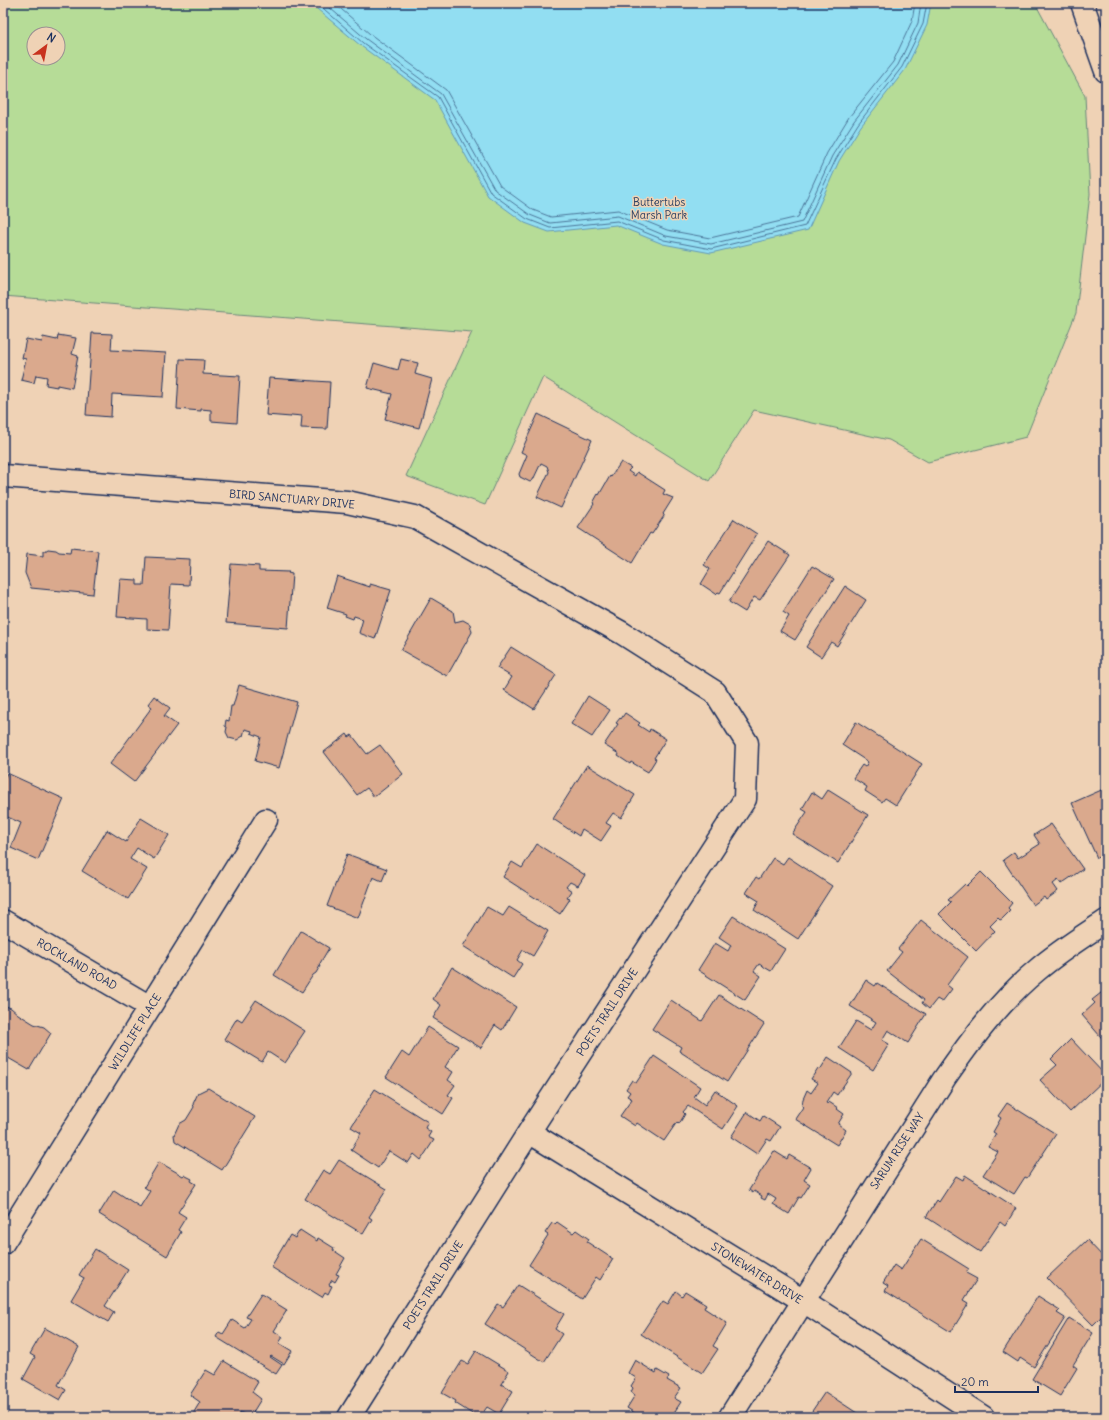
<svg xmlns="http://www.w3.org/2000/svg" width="1109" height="1420" font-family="Delius,sans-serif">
<rect width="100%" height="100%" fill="#efd2b5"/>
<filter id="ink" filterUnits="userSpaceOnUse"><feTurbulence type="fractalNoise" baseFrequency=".025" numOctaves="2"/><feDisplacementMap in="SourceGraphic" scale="8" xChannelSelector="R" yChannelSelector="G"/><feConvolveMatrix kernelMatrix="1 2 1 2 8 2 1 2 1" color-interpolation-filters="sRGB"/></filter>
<g filter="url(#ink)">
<path fill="#b6dc97" stroke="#68867a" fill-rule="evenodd" d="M3,3H1035L1085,96L1090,194L1076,313L1026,437L928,462L889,440L754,410L709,481L543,377L485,505L406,476L472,332L3,296ZM34,34H58V58H34Z"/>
<path fill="#92def2" stroke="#6298b7" d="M310,3H931L927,25L905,70L861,126L839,161L808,230L711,253L663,244L616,225L549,232L525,223L488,196L435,100L361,46Z"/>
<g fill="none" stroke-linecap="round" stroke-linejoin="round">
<path stroke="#4b7599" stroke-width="1" d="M317,3L363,43L438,97L491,193L527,219L550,228L617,221L664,240L711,249L805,226L836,159L858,124L902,67L923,24L927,3
M324,3L366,39L441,94L495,190L530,215L550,223L618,216L666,236L711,244L802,222L832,156L854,121L898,65L918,23L921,3
M334,3L370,34L446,90L500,186L533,210L551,217L618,210L667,230L710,238L798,217L827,153L849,117L893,62L912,21L915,3"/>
</g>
<path fill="#daa98d" stroke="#1b2f5e" d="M92,333L112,334L111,350L166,353L163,397L112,394L111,417L86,415Z
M58,335L76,338L72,354L78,356L72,388L57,385V387L46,385L47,377L36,375L34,383L21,380L26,359L22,358L26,339L42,342L43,337L57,340Z
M180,359L204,360L203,374L240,376L237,423L211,421V410L201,409V411L177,409Z
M401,359L418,363L415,374L432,379L419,428L385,419L392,394L367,388L374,363L398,370Z
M269,378L330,382L327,429L301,428L302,416L291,415V417L266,415Z
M538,414L592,440L561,508L537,497L549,472L547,466L541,463L533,480L530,482L520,477L519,474L527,455L521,452Z
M621,462L631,468L628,471L635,476L637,472L665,490L663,494L673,498L663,514L664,515V516L652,534L650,533L632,563L578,528L594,504L593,503L598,494L599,495L610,476L611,477Z
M734,519L757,534L720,593L718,592L716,594L701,584L710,569L704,565Z
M768,541L790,555L760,600L754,597L745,612L729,602Z
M71,548L98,551L93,594L31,588L25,573L27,554L43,556V551H45L48,549L56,550L59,552L70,553Z
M146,557L190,559L189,585L171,584L168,630L147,629V619L117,617L120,579L137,580V585H144Z
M231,564L259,566V571L289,572L288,573L292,574L288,628L226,623Z
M812,566L834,579L795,640L780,631L789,616L783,612Z
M337,576L370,587V584L391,590L375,639L359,633L363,619L354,616L353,619L345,616L346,614L327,608Z
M845,586L866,600L837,646L831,642L821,657L806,647Z
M431,598L453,611L455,622L463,620L470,624L472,632L447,676L401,650Z
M511,647L556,675L534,709L504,690L512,677L497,668Z
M239,685L297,702L279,768L255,761L261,737L251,733L252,731L245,729L243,736L237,740L229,738L226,732L227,727L225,726L226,720L229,721L231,706H233Z
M154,696L170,708L164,716L177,725L134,782L110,764L152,707L148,704Z
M588,696L610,710L592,737L571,724Z
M625,713L640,723L638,725L649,732L650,729L666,739L654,758L656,759L648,772L631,762L630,764L618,756L619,754L604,745L618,724L616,723L620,718L621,719Z
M856,722L922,764L896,805L885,798L882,802L865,791L867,787L853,778L862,765L865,767L868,762L842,745Z
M347,734L349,737L352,735L367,754L380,745L403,774L374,797L367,788L357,795L324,752Z
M587,765L635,795L621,818L613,813L606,823L611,826L601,841L582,829L579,836L553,819Z
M7,773L64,799L38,860L11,848L21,823L3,815V781Z
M1106,788V855L1097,858L1072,803Z
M828,790L868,815L838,863L792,834L807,812L802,809L812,792L822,799Z
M141,818L169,835L154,859L137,848L130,859L147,869L128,899L82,871L107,830L126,842Z
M1051,824L1083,869L1061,884L1058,880L1053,884L1058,891L1046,900L1044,897L1033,905L1003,860L1014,852L1018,858L1040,844L1034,835Z
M537,844L585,875L578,886L570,882L566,887L572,891L567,898L570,899L560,914L503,877L512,862L522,868Z
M347,854L387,869L382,881L373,877L358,918L327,906Z
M788,857L832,886L798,939L754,910L759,901L746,893L756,877L759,879L773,858L783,864Z
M981,872L1012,903L1008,908L1010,910L1009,912L1002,919L1000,920L998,918L990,926L995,931L976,951L939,914L951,902L948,900L965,884L967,886Z
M487,907L503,916L509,907L548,931L533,956L523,950L517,960L522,964L513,978L463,946Z
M733,916L785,949L771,971L759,964L754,971L761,976L745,1000L698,970L715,943L728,951L731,945L719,937Z
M921,920L968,957L947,985L952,989L942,1002L937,999L929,1009L922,1003L924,1000L887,971L902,952L898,949Z
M301,931L329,948L319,965L320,966L316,973L313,975L302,992L274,975Z
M452,967L516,1007L502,1030L495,1025L481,1048L433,1018L441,1005L433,999Z
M866,980L875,986L877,983L926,1014L908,1043L888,1030L882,1040L889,1044L873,1070L839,1048L856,1021L871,1030L876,1022L850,1006Z
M1106,989V1043L1082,1015L1095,1003L1092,1000Z
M719,995L764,1024L727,1082L679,1051L681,1047L652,1029L671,1000L702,1021Z
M256,1000L305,1031L297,1043L298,1044L285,1063L268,1052L262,1062L224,1039L237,1018L242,1021Z
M3,1005L11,1008L18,1014L34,1024L44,1027L51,1033L29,1070L3,1055Z
M428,1027L458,1046L445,1067L453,1072L448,1080L455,1085L448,1095L453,1098L443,1114L386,1077L402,1052L409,1057Z
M1071,1039L1106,1076V1078L1070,1112L1040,1080L1057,1065L1051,1059Z
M654,1056L700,1087L694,1097L705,1105L715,1090L738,1106L723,1129L688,1106L683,1112L685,1114L679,1124L677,1122L664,1141L637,1123L635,1126L620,1116L632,1099L627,1096L630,1092L626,1089L632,1080L636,1083Z
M828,1057L852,1073L837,1095L833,1092L826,1103L828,1104L829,1102L838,1108L837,1109L844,1114L838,1124L846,1130L837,1145L795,1119L803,1107L802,1106L803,1099L807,1090L811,1093L818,1083L811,1079L818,1068L820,1070Z
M208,1088L255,1117L222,1170L175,1141L174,1135L179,1124L186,1120L194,1107L193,1104L198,1093Z
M375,1089L428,1122L425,1128L431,1132L428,1137L434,1140L421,1160L414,1154L408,1163L389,1151L378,1168L351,1150L361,1133L351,1127Z
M1007,1103L1056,1134L1027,1178L1025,1177L1014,1194L983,1175L998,1152L988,1147L996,1134L993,1132L1001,1118L998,1116Z
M747,1112L760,1121L763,1116L780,1127L771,1141L767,1139L757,1154L731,1137Z
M774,1151L787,1159L789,1155L811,1168L804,1180L810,1184L801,1198L799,1197L789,1214L773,1204L776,1199L768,1194L765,1200L761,1198L762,1196L754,1191L753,1193L749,1190Z
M339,1160L387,1189L369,1217L372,1219L363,1234L305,1199L323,1170L330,1174Z
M159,1162L183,1176L184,1175L192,1179L191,1181L196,1184L178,1212L186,1217L178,1230L181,1232L167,1256L99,1214L114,1190L140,1207L150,1191L144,1187Z
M965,1175L1016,1208L1005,1226L1000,1222L980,1252L926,1217L937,1200L939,1202L956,1176L963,1180Z
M557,1222L573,1233L576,1230L589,1239L587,1242L613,1259L600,1280L596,1277L582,1299L529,1265L548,1235L545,1233L552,1223L555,1224Z
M300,1230L317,1241L318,1238L334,1248L333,1250L345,1258L336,1274L339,1275L335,1282L332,1280L329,1285L332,1286L328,1294L325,1292L322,1297L309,1289L308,1290L271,1267L290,1235L295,1238Z
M921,1239L969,1269L966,1273L977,1279L964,1300L969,1303L951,1332L885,1291L888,1286L883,1283L894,1265L901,1270Z
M1087,1240L1106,1260V1296L1103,1299L1106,1302V1312L1093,1325L1047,1278Z
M95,1249L128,1270L105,1306L114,1312L108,1322L71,1300L84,1278L79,1275Z
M518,1285L564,1314L555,1329L562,1334L544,1362L485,1324L498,1304L503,1307Z
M676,1291L682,1296L685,1291L706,1304L704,1308L727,1323L713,1346L718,1349L702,1373L641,1334L663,1301L668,1304Z
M261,1294L287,1310L274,1331L283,1337L279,1343L292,1351L284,1364L271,1356L270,1357L282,1365L276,1374L216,1337L219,1332L223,1334L232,1320L245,1328L251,1319L246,1317Z
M1038,1296L1060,1310L1057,1313L1065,1318L1034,1367L1020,1358L1018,1362L1003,1352Z
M1069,1318L1093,1333L1073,1365L1077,1368L1060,1396L1032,1379Z
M45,1328L79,1347L58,1385L66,1390L60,1400L23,1379L35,1357L30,1354Z
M476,1351L509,1371L501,1384L513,1391L499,1414L487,1407L480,1417H477L455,1403L456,1401L442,1393L462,1361L468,1364Z
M635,1360L656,1373L657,1370L669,1377L667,1380L681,1388L674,1398L681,1402L671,1417H667L664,1415L663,1417H641L627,1408L635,1395L631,1392L633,1388L631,1386L636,1378L628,1373Z
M224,1361L258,1382L252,1392L261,1399L250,1417L240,1412L237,1417H191L200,1402L190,1395L206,1370L215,1375Z
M825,1392L863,1417H808Z"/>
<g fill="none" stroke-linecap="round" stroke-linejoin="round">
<defs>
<path id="minor" d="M1082,3L1106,71
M3,476L347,502L415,517L622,633L715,692L747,743L745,799L529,1132L349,1417
M3,921L150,1007
M529,1132L802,1300L983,1417
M3,1243L266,820
M730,1417L944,1079C971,1040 1000,1001 1036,971C1058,952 1082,937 1106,921"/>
</defs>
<use href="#minor" stroke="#1b2f5e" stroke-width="25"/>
<use href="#minor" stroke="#efd2b5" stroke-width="22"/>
</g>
</g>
<g text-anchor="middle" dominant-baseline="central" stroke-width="3" stroke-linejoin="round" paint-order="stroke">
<g font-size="11" fill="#2a4064" stroke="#efd2b5">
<text x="659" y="202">Buttertubs<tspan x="659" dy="13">Marsh Park</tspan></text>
</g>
<g font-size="11" fill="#1b2f5e" stroke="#efd2b5">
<text transform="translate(292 499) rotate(5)">BIRD SANCTUARY DRIVE</text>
<text transform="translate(77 964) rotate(30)">ROCKLAND ROAD</text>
<text transform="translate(607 1012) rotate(-57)">POETS TRAIL DRIVE</text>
<text transform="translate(135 1032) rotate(-58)">WILDLIFE PLACE</text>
<text transform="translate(897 1151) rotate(-57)">SARUM RISE WAY</text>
<text transform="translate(757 1273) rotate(32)">STONEWATER DRIVE</text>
<text transform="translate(433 1285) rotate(-58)">POETS TRAIL DRIVE</text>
</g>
</g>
<rect width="1109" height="1420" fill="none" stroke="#efd2b5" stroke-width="16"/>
<rect x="8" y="8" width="1093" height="1404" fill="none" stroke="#1b2f5e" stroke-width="1.5" filter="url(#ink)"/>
<g transform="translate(46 46) rotate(32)"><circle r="19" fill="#efd2b5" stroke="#9a9192"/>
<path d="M0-3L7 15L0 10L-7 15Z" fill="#c8321e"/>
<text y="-6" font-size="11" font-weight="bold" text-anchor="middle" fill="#1b2f5e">N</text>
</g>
<path d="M955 1386v6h83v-6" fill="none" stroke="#1b2f5e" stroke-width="2"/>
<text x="961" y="1386" font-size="12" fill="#1b2f5e" stroke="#efd2b5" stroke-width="3" paint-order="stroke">20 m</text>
</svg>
